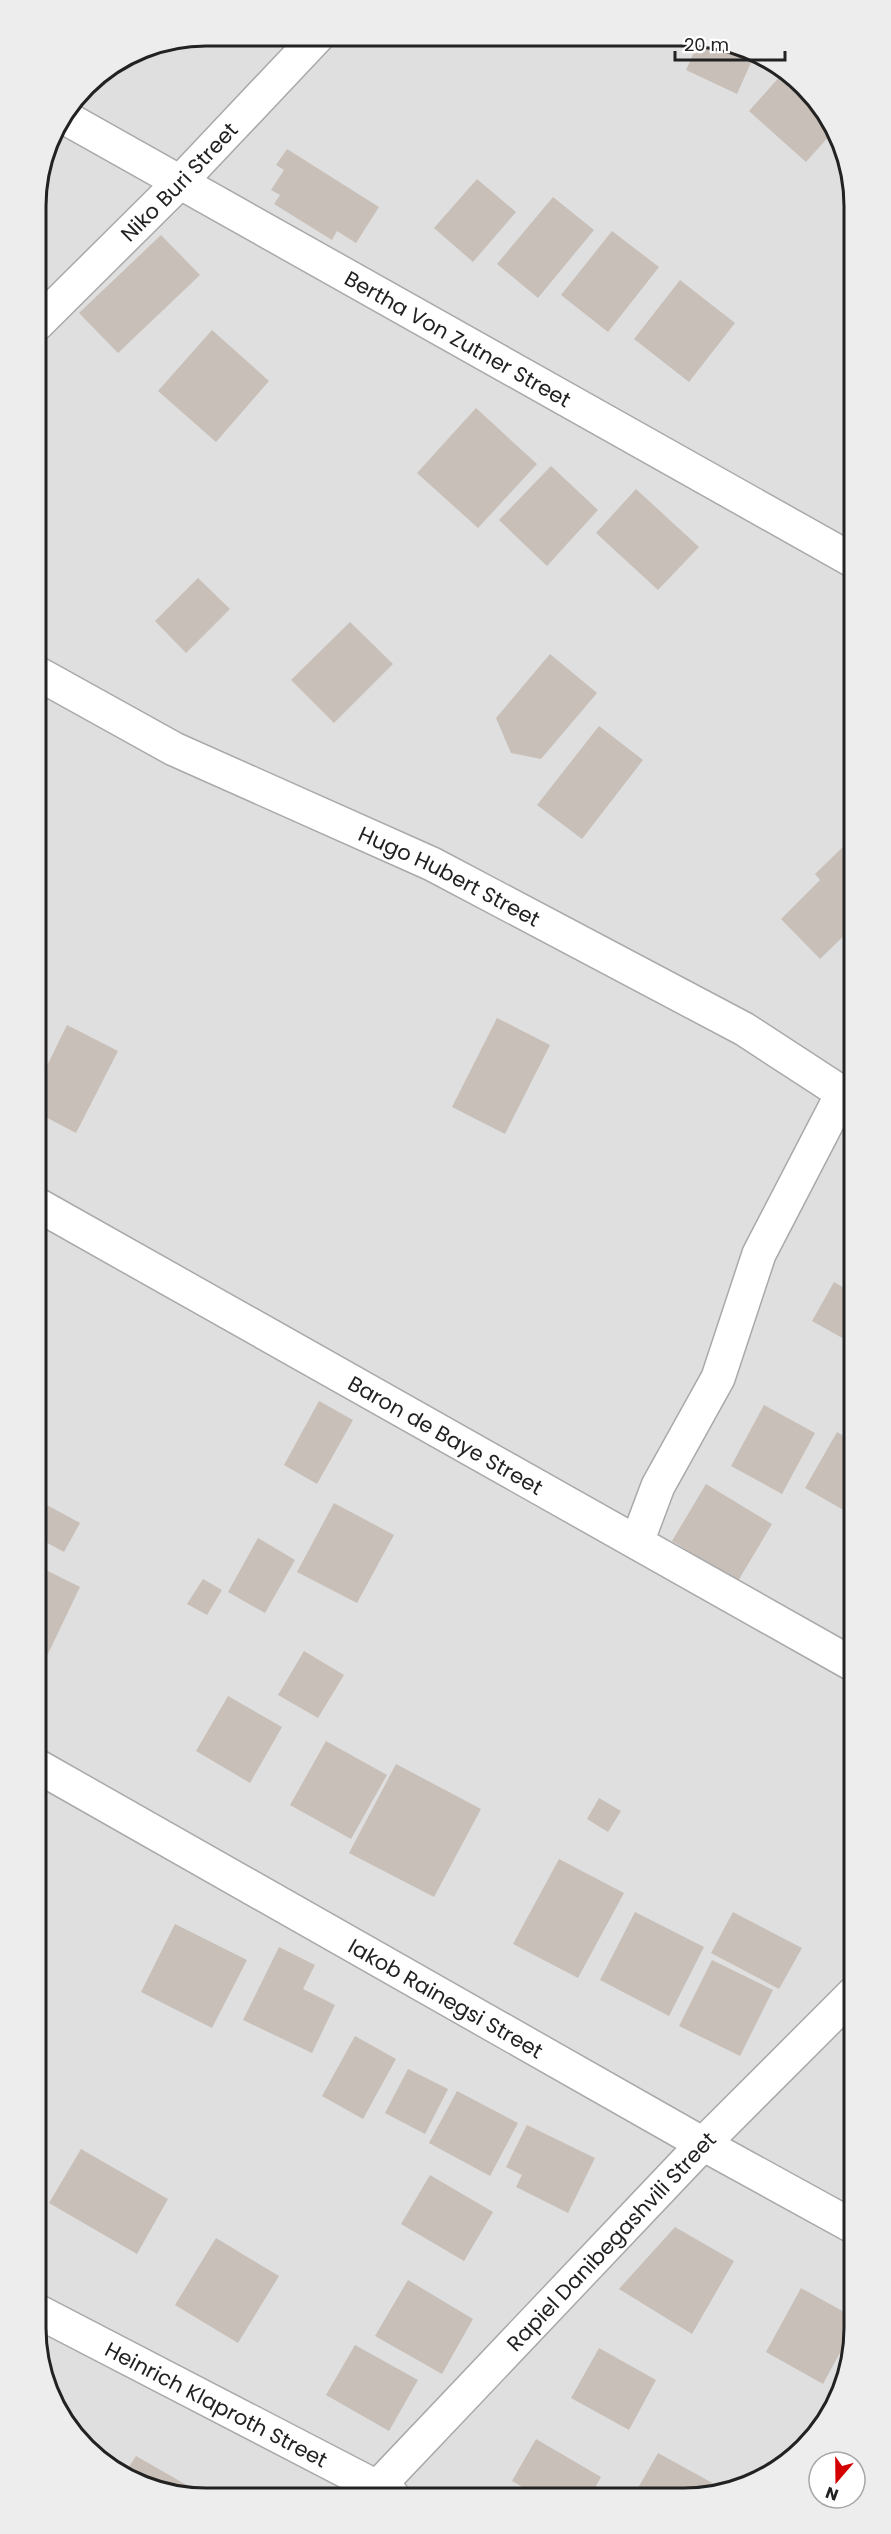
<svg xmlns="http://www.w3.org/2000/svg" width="891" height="2534" font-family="Poppins,sans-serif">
<rect width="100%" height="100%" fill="#f2efe9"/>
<path fill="#e0dfdf" d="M206,36L718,39L805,86L852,173L855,2339L842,2393L813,2440L770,2475L718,2495H173L86,2448L39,2361L36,195L54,131L94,78L141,49Z"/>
<path fill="#c7bfb8" d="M700,39H718L753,58L737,94L686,70Z
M782,74L805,86L831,134L806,162L749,111Z
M287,149L379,207L356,243L337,231L332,240L274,204L280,195L271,190L284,170L276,165Z
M477,179L516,212L473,262L434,228Z
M852,179V200L842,191Z
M553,197L594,230L538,298L497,264Z
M612,231L659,267L608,332L561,295Z
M161,235L200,275L118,353L79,313Z
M680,280L735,323L689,382L634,339Z
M212,330L269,381L216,442L158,391Z
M476,408L537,464L478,528L417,473Z
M852,450V465L846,461Z
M551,466L598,510L547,566L499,520Z
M636,489L699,547L658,590L596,533Z
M198,578L230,609L186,653L155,621Z
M350,622L393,664L334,723L291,680Z
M550,654L597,693L541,759L511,753L496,718Z
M599,726L643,760L582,839L537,805Z
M847,843L853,848V927L820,959L781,919L820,880L815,874Z
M497,1018L550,1045L505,1134L452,1107Z
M67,1025L118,1051L76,1133L38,1113V1084Z
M834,1282L853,1293V1344L812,1321Z
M319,1401L353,1420L317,1484L284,1465Z
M764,1405L815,1433L782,1494L731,1466Z
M837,1432L853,1441L854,1516L805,1488Z
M706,1484L772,1524L738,1581L672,1541Z
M334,1503L394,1535L357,1603L297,1572Z
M45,1504L80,1523L64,1552L38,1538V1517Z
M258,1538L295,1560L265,1613L228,1592Z
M38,1566L80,1587L45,1660L38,1657Z
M203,1579L222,1590L207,1615L187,1604Z
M304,1651L344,1675L318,1718L278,1695Z
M228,1696L282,1727L250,1783L196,1751Z
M326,1741L387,1775L351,1839L290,1805Z
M396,1764L481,1809L434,1897L349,1853Z
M599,1798L621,1811L608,1832L587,1819Z
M559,1859L624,1893L578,1978L513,1944Z
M635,1912L704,1947L669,2016L600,1980Z
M733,1912L802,1948L779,1989L711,1953Z
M175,1924L247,1960L212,2028L141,1992Z
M279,1947L315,1965L303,1989L335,2005L312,2053L243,2020Z
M712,1960L773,1990L740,2056L679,2026Z
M355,2036L396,2059L363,2119L322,2096Z
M408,2069L448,2089L425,2134L385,2113Z
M457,2091L518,2123L490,2176L429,2143Z
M527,2125L595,2158L568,2213L516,2187L522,2175L506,2167Z
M81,2149L168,2199L137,2254L49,2203Z
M430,2175L493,2212L464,2261L401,2224Z
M675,2227L734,2261L692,2334L619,2289Z
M216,2238L279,2276L238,2343L175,2305Z
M408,2280L473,2319L442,2374L375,2336Z
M801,2288L855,2318V2325L823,2384L766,2352Z
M355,2345L418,2380L389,2431L326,2395Z
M599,2348L656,2380L629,2430L571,2398Z
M536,2439L601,2477L591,2495H536L512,2481Z
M658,2453L727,2491L718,2495H634Z
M136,2456L204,2495H173L127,2470Z"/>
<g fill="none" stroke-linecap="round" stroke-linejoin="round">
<defs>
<g id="minor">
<path id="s1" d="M64,117L852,560"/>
<path id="s2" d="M37,324L180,182L317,37"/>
<path id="s3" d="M37,673L174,749L432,864L744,1029L853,1100"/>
<path id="s4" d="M38,1205L854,1665"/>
<path d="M637,1542L658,1486L718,1378L759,1254L842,1094"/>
<path id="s5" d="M39,1767L703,2144L854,2227"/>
<path id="s6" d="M39,2312L392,2495"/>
<path id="s7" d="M370,2495L703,2144L854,1993"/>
</g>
</defs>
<use href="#minor" stroke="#a9a9a9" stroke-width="36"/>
<use href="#minor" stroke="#fff" stroke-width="33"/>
</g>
<g text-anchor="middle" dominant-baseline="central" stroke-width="6" stroke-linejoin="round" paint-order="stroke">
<g font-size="21" fill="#222" stroke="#fff">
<text stroke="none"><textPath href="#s2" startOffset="201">Niko Buri Street</textPath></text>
<text stroke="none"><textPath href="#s1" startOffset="452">Bertha Von Zutner Street</textPath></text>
<text stroke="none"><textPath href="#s3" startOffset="460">Hugo Hubert Street</textPath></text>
<text stroke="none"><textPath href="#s4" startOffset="468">Baron de Baye Street</textPath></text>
<text stroke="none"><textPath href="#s5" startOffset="468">Iakob Rainegsi Street</textPath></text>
<text stroke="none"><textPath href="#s7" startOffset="350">Rapiel Danibegashvili Street</textPath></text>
<text stroke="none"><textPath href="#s6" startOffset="200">Heinrich Klaproth Street</textPath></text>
</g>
</g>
<path d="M0 0H891V2534H0ZM206 46H684A160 160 0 0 1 844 206V2328A160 160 0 0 1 684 2488H206A160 160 0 0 1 46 2328V206A160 160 0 0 1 206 46Z" fill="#ededed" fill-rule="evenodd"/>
<path fill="none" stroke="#222" stroke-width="3" d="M206 46H684A160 160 0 0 1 844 206V2328A160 160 0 0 1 684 2488H206A160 160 0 0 1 46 2328V206A160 160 0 0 1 206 46Z"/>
<g transform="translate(837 2480) rotate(200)"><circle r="28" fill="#ffffff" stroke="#a7a7a7" stroke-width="1.5"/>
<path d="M0-4.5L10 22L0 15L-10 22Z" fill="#d40000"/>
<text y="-9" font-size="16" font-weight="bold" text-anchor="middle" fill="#222222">N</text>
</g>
<path d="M675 51v9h110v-9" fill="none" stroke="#222222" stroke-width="3"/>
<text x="684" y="51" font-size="18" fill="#222222" stroke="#ffffff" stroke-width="4.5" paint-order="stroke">20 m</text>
</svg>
